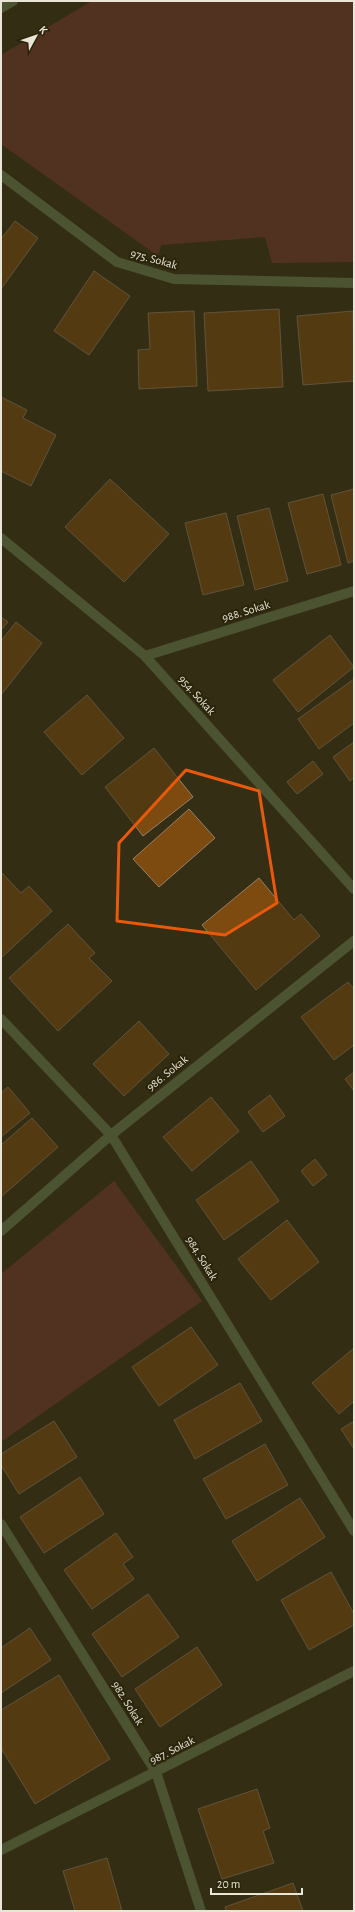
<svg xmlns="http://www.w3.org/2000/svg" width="355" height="1912" font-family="'Alegreya Sans',sans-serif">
<rect width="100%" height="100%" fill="#332e14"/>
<path fill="#75392f" d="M92,1H354V262L272,263L265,237L161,245L158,256L1,144V55Z
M114,1181L202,1301L1,1442V1274Z"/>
<path fill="#7d4b0f" stroke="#97806b" d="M15,221L38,238L1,289V239Z
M94,271L130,296L89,355L54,331Z
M279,309L283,387L208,391L204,313Z
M194,311L197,386L139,389L138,350L150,349L148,313Z
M353,311L354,381L303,385L297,316Z
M1,397L27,410L23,418L56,435L31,486L1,471Z
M110,479L169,534L124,582L65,527Z
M354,489V561L348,563L331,495Z
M323,494L341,565L307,574L288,503Z
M269,508L288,581L255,590L237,516Z
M226,513L244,585L203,595L185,523Z
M1,617L8,622L1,630Z
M16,622L42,643L1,695V641Z
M330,635L354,667L298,712L273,680Z
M354,679V723L319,749L298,719Z
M87,695L124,738L82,775L44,732Z
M354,742V778L350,781L333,757Z
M154,748L193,797L143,836L105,787Z
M313,761L323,774L297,794L287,782Z
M189,809L215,838L159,887L133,859Z
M1,872L21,893L29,886L52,911L1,958Z
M259,878L294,920L301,914L320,936L256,990L202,925Z
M68,924L95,953L89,958L112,981L58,1031L9,978Z
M348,982L354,989V1045L334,1060L301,1017Z
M139,1021L169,1054L124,1096L93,1064Z
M354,1072V1091L345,1079Z
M8,1087L30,1113L1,1137V1093Z
M270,1095L285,1116L263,1132L248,1112Z
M211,1097L239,1131L192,1171L163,1137Z
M32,1118L58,1147L1,1197V1145Z
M315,1159L327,1175L313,1186L301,1171Z
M251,1161L279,1201L224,1240L196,1200Z
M287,1220L319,1262L271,1300L238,1259Z
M191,1327L218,1365L159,1406L132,1367Z
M354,1348V1401L339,1414L312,1383Z
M240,1383L262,1421L195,1459L174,1420Z
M54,1421L77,1457L19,1494L1,1465V1454Z
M354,1421V1449L341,1429Z
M265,1444L288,1485L226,1519L203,1479Z
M80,1477L104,1514L44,1553L20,1517Z
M300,1498L325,1537L257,1581L232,1541Z
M116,1533L133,1557L123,1564L134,1579L92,1609L64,1570Z
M331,1572L354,1614V1625L309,1650L281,1600Z
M148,1594L179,1637L122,1677L92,1634Z
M30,1628L51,1660L1,1693V1648Z
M197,1647L222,1685L160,1727L135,1689Z
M59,1675L110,1759L35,1804L1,1748V1710Z
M257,1789L270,1828L263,1831L274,1863L222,1879L198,1809Z
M107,1858L122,1911H75L63,1871Z
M293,1883L303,1911H226L225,1907Z"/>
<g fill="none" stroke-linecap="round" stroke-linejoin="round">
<path stroke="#688155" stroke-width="10" d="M1,8L13,1
M1,175L117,262L174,279L354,283
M1,538L145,656L354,889
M145,656L354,591
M1,1019L111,1135L354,1531
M1,1231L111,1135L354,941
M1,1524L156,1772L201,1911
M1,1850L354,1671"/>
</g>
<path d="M0 0H355V1912H0ZM186,770L259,791L277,903L225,935L117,921L119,843Z" fill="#332e14" fill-opacity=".55" fill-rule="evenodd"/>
<path fill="none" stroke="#e8590c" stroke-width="3" stroke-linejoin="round" d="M186,770L259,791L277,903L225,935L117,921L119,843Z"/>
<g text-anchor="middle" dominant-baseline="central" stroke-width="4" stroke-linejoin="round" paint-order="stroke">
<g font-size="12" fill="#e9e6d7" stroke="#29240a">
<text transform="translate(154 259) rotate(15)">975. Sokak</text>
<text transform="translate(246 611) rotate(-17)">988. Sokak</text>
<text transform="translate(197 695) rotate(48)">954. Sokak</text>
<text transform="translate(167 1073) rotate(-39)">986. Sokak</text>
<text transform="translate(202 1258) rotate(58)">984. Sokak</text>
<text transform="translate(128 1703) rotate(58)">982. Sokak</text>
<text transform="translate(172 1750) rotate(-27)">987. Sokak</text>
</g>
</g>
<rect width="355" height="1912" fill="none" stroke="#e9e6d7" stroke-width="4"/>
<g transform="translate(36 36) rotate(50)" stroke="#29240a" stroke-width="3" paint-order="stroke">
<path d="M0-3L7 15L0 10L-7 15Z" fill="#e9e6d7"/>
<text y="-6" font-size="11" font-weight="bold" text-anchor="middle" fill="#e9e6d7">K</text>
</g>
<path d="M211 1888v6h91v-6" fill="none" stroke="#e9e6d7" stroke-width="2"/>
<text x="217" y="1888" font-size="12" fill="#e9e6d7" stroke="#29240a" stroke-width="3" paint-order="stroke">20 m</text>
</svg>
